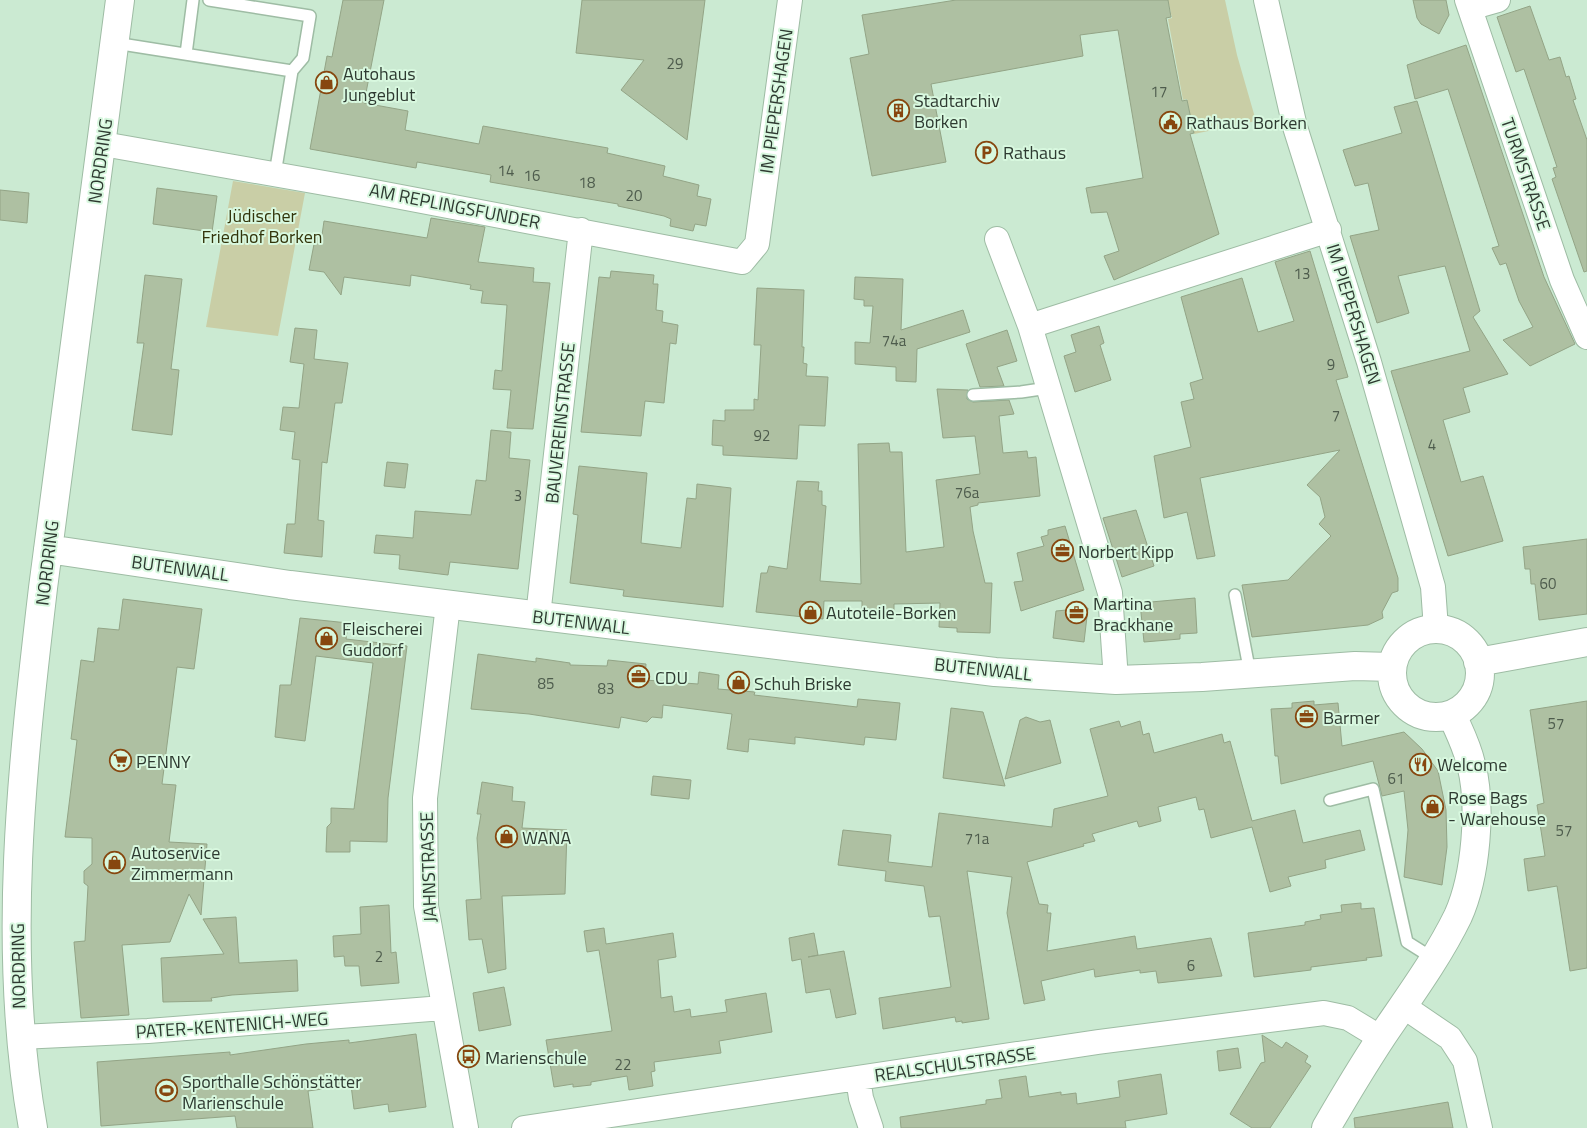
<svg xmlns="http://www.w3.org/2000/svg" width="1587" height="1128" font-family="'Titillium Web',sans-serif">
<rect width="100%" height="100%" fill="#cbead2"/>
<path fill="#c9cea6" d="M1168,0H1225L1237,55L1256,121L1194,134L1187,99L1183,100L1168,19L1172,18Z
M233,181L305,193L278,336L206,327Z"/>
<path fill="#aec0a2" stroke="#93a486" d="M343,0H384L364,103L408,111L405,130L479,144L483,126L608,148L607,153L665,166L663,176L699,185L697,196L711,199L706,226L695,224L693,231L670,226L671,219L664,216L618,206V204L490,182L491,175L417,162L416,168L310,149L327,56L332,57Z
M582,0H705L687,140L621,90L644,60L576,53Z
M956,0H1168L1171,17L1166,18L1182,101L1187,100L1194,133L1190,134L1219,234L1114,280L1104,256L1119,251L1107,212L1091,213L1086,188L1143,178L1118,30L1080,35L1083,56L931,84L946,162L872,176L850,58L869,54L862,15Z
M1413,0H1446L1449,15L1439,34L1421,24L1417,18Z
M1530,6L1549,60L1560,57L1566,77L1569,76L1576,99L1573,100L1587,140V271L1584,272L1552,179L1556,177L1553,168L1557,167L1524,69L1516,72L1497,17Z
M1466,45L1544,277L1575,344L1530,366L1503,340L1533,327L1519,301L1506,263L1500,265L1492,248L1499,246L1448,89L1415,99L1407,65Z
M1417,101L1480,311L1473,317L1508,374L1463,388L1470,412L1443,420L1461,482L1483,476L1503,541L1448,556L1391,371L1470,351L1445,266L1398,276L1409,313L1377,323L1350,236L1379,230L1368,183L1355,186L1343,150L1402,133L1394,107Z
M157,188L217,196L212,232L153,224Z
M0,190L29,193L27,223L0,220Z
M431,218L485,227L478,262L534,268L533,282L550,283L533,429L507,428L511,390L493,389L495,370L502,371L507,305L481,303L483,291L470,289L471,285L411,275L410,286L344,277L341,295L324,272L309,270L316,234L322,235L324,221L427,238Z
M1310,251L1348,377L1336,380L1398,578V591L1392,593L1382,612L1383,618L1368,625L1252,637L1242,585L1288,580L1331,536L1319,524L1325,517L1320,497L1307,485L1340,450L1200,478L1215,556L1197,559L1187,512L1164,518L1154,456L1191,447L1181,402L1194,399L1190,383L1203,379L1181,297L1242,278L1258,332L1294,321L1275,262Z
M611,271L654,275L653,284H658L656,310L663,311L662,322L678,325L676,344L670,343L664,403L645,401L641,436L581,432L599,277L610,278Z
M145,275L182,279L171,369L179,370L172,435L132,430L144,343H137Z
M855,277L903,279L901,330L963,310L970,332L917,349L916,382L896,381V367L855,364V342L870,343L873,306H864V300L854,299Z
M757,288L804,290L802,347H804L803,363L807,364L806,376L828,377L825,426L799,425L797,459L723,455V446L712,445L713,420L725,421V410H754V399L758,400L761,345H754Z
M1099,326L1104,343L1100,345L1111,380L1075,392L1064,356L1076,352L1071,335Z
M295,328L317,330L314,359L348,363L342,403H335L327,463L322,462L318,520L324,521L322,557L284,553L287,524H295L300,460L292,459L295,432L280,430L283,407L299,408L304,364L290,362Z
M1007,330L1017,361L997,367L1004,386L980,387L966,344Z
M937,389L968,390L967,399L973,402L1009,400L1014,414L999,416L1003,453L1027,451L1028,458L1036,457L1040,496L978,503V505L970,507L973,531L985,583H992L990,633L957,632V628L939,627L940,603L894,604V614H862V601H824L823,619L756,612L761,573H767L769,566L787,569L797,481L819,482L818,491H822V505L826,506L820,581L861,584L858,444L889,443L890,452H902L906,552L944,547L936,480L980,474L975,436L943,438Z
M491,430L511,432L509,458L530,460L518,569L450,562L448,575L399,569L400,555L374,553L376,535L413,538L415,511L471,515L476,480L486,481Z
M387,462L408,464L405,488L384,486Z
M579,466L647,473L641,543L681,548L687,498L696,499L697,484L731,488L723,607L623,596L624,590L570,583L578,515L573,514Z
M1136,510L1154,566L1122,577L1103,518Z
M1065,526L1084,590L1021,611L1014,582L1023,581L1017,553L1044,546L1041,537L1048,535V530Z
M1587,539V614L1539,620L1535,584H1531L1530,569H1525L1523,547Z
M1195,598L1197,633L1180,634V639L1144,642L1140,603Z
M123,599L202,609L194,669L177,667L162,784L176,785L169,842L207,844L201,915L189,894L170,942L122,945L129,1015L81,1018L74,942L85,941L88,886L84,883V871L92,864V838L65,837L77,740L71,739L81,660L94,662L98,628L119,630Z
M1088,608L1084,642L1053,638L1056,611Z
M300,618L348,623L346,639L407,646L388,798L387,842L350,841V852H326L327,827L331,823V808L354,809L373,663L316,656L305,741L275,737L280,685H291Z
M478,654L536,662V658L570,663V665L607,666L608,660L646,664L645,680L698,684L699,672L719,675L718,689L755,692L754,695L857,707L858,699L900,703L896,740L865,737L864,745L795,737V744L749,739L748,752L727,749L732,714L663,705L662,718L652,717L647,722L621,717L619,728L529,714L471,709Z
M1314,701V705L1338,703L1342,746L1404,732L1422,749L1438,771L1446,810L1447,847L1442,885L1404,877L1408,830L1404,791L1382,796L1373,761L1281,784L1278,756H1275L1271,709L1292,708V703Z
M1587,701V968L1570,971L1557,886L1528,891L1524,859L1545,856L1537,805L1544,803L1530,710Z
M951,708L983,712L1005,786L943,778Z
M1026,717L1040,722L1050,720L1061,763L1005,779L1020,720Z
M1119,721L1121,727L1140,721L1143,735L1149,733L1154,753L1222,734L1224,743L1230,741L1252,821L1295,810L1303,843L1360,830L1365,850L1325,860L1326,868L1288,877L1291,886L1270,892L1252,827L1211,838L1204,809L1199,810L1196,797L1158,807L1161,821L1139,827L1137,821L1092,834L1095,841L1083,844L1084,846L1027,862L1039,904L1048,905L1047,913H1051L1047,951L1135,936L1137,949L1211,938L1222,976L1158,983L1156,971L1140,973V970L1095,977L1094,969L1041,981L1045,1000L1024,1004L1007,913L1012,877L967,871L989,1019L962,1023V1021L956,1022L955,1017L883,1029L879,998L951,987L940,916L929,917L924,886L885,881L886,871L838,865L843,830L891,835L888,862L932,867L939,813L1052,827L1054,809L1108,796L1090,729Z
M653,776L691,780L689,799L651,795Z
M482,782L513,787L512,801L525,802L522,828L567,830L565,894L502,896L506,969L488,973L482,939L469,940L466,900L481,899L477,838L481,814H477Z
M1361,903V909L1374,908L1382,956L1366,958L1367,960L1311,967V970L1254,977L1248,933L1305,925V922L1321,919L1320,915L1342,912L1341,905Z
M389,905L391,953L396,952L399,983L361,986L359,966H345L344,956L334,957L333,936L361,934L360,907Z
M236,917L239,963L297,960L298,991L232,995L211,998L212,1001L163,1002L161,958L224,954L203,919Z
M604,928L606,944L673,933L676,957L658,960L661,998L672,996L674,1012L690,1009L691,1017L727,1012L725,1000L766,993L772,1032L719,1041L721,1053L654,1062L655,1071L651,1072L653,1086L629,1090L627,1076L591,1082V1085L573,1087V1084L554,1087L546,1040L612,1031L599,950L587,952L584,931Z
M814,933L818,955L808,957L844,951L856,1014L836,1018L830,989L806,993L801,959L792,961L789,938Z
M504,987L511,1025L479,1031L473,993Z
M416,1034L426,1107L389,1112L388,1104L354,1109L351,1085L308,1091L313,1128H237L235,1116L101,1126L97,1062L230,1052V1055L306,1044L349,1040V1043Z
M1262,1035L1282,1048L1286,1042L1308,1056L1305,1062L1311,1066L1270,1128H1252L1230,1114L1261,1063L1265,1062Z
M1238,1048L1241,1068L1219,1071L1217,1051Z
M1161,1074L1167,1114L1125,1121L1126,1128H901L900,1117L986,1104V1100L1002,1098L999,1080L1026,1076L1029,1097L1061,1092V1095L1076,1093L1077,1104L1120,1097L1118,1081Z
M1448,1102L1453,1128H1355L1354,1118Z"/>
<g fill="none" stroke-linecap="round" stroke-linejoin="round">
<defs>
<path id="service" d="M209,0L310,16L303,58L292,71
M115,43L292,71L275,174
M186,54L193,0
M973,395L1021,392L1048,388
M1235,595L1250,673
M1330,800L1373,789L1407,942L1434,959"/>
<path id="minor" d="M1266,0L1295,127L1369,362L1433,587L1436,629
M1467,0L1562,280L1587,337
M1470,8L1498,0
M103,144L364,190L742,262L757,244L790,0
M997,239L1030,326L1110,593L1116,680
M1030,326L1329,230
M448,605L425,798L426,906L466,1128
M538,616L581,230
M1403,1006L1450,1038L1465,1061L1480,1128
M20,1037L148,1031L443,1008
M858,1078L861,1098L871,1128
M524,1128L1098,1042L1324,1013L1348,1018L1381,1038"/>
<path id="secondary" d="M48,549L290,585L995,672L1116,680L1202,677L1355,666L1392,667
M1392 673a44 44 0 1 1 88 0a44 44 0 1 1-88 0Z
M1478,662L1587,642
M33,1128C1,950 22,767 43,588C67,392 96,196 120,0
M1326,1128C1344,1097 1362,1067 1381,1038C1408,998 1437,959 1458,916C1476,876 1482,806 1471,764C1467,746 1459,731 1452,715"/>
</defs>
<use href="#service" stroke="#9ebca4" stroke-width="14"/>
<use href="#minor" stroke="#9ebca4" stroke-width="26"/>
<use href="#secondary" stroke="#9ebca4" stroke-width="30"/>
<use href="#service" stroke="#fff" stroke-width="11"/>
<use href="#minor" stroke="#fff" stroke-width="24"/>
<use href="#secondary" stroke="#fff" stroke-width="28"/>
</g>
<defs>
<symbol id="shop-ring" viewBox="-11 -11 22 22"><circle r="9.5" fill="#d8f8df" stroke="#87470f" stroke-width="1.5"/><path d="M-5-2.5h2.3a2.7 3.5 0 0 1 5.4 0H5L5.5 6h-11ZM-1.5-2.5h3a1.5 2.3 0 0 0-3 0Z" fill="#87470f"/></symbol>
<symbol id="building-ring" viewBox="-11 -11 22 22"><circle r="9.5" fill="#d8f8df" stroke="#87470f" stroke-width="1.5"/><path d="M-4-6H4V6H1V3H-1V6H-4ZM-2.5-4.3h1.7v1.8h-1.7ZM.8-4.3h1.7v1.8H.8ZM-2.5-1h1.7V.8h-1.7ZM.8-1h1.7V.8H.8Z" fill="#87470f"/></symbol>
<symbol id="civic-ring" viewBox="-11 -11 22 22"><circle r="9.5" fill="#d8f8df" stroke="#87470f" stroke-width="1.5"/><path d="M-.6-6.5H3V-4.5H.6V-3L4-1V1h2V6H-6V1h2V-1L-.6-3ZM-1.2 2.5V6h2.4V2.5Z" fill="#87470f"/></symbol>
<symbol id="parking-ring" viewBox="-11 -11 22 22"><circle r="9.5" fill="#d8f8df" stroke="#87470f" stroke-width="1.5"/><path d="M-3.5-5.5H1a3.5 3.5 0 0 1 0 7H-1V5.5H-3.5ZM-1-3.4V-.6H.8a1.4 1.4 0 0 0 0-2.8Z" fill="#87470f"/></symbol>
<symbol id="office-ring" viewBox="-11 -11 22 22"><circle r="9.5" fill="#d8f8df" stroke="#87470f" stroke-width="1.5"/><path d="M-6-3h4V-5.5h4V-3h4V5H-6ZM-1-4.5V-3h2v-1.5ZM-6 0V1H6V0Z" fill="#87470f"/></symbol>
<symbol id="supermarket-ring" viewBox="-11 -11 22 22"><circle r="9.5" fill="#d8f8df" stroke="#87470f" stroke-width="1.5"/><path d="M-6-5.5h2.5l.6 2H6L4.5 2H-2.5L-4.4-4H-6ZM-1.5 3.2a1.3 1.3 0 1 0 .1 0ZM3 3.2a1.3 1.3 0 1 0 .1 0Z" fill="#87470f"/></symbol>
<symbol id="restaurant-ring" viewBox="-11 -11 22 22"><circle r="9.5" fill="#d8f8df" stroke="#87470f" stroke-width="1.5"/><path d="M-5-6h1v4h1v-4h1v4h1v-4h1v5L-1.5 .5V6h-2V.5L-5-1ZM5-6V6H3V1.5H1.5Q1.5-4 5-6Z" fill="#87470f"/></symbol>
<symbol id="bus-ring" viewBox="-11 -11 22 22"><circle r="9.5" fill="#d8f8df" stroke="#87470f" stroke-width="1.5"/><path d="M-5-6H5V4H4V6H2V4H-2V6H-4V4H-5ZM-3.5-4V0h7V-4ZM-3.5 1.2v1.5H-2V1.2ZM2 1.2v1.5H3.5V1.2Z" fill="#87470f"/></symbol>
<symbol id="stadium-ring" viewBox="-11 -11 22 22"><circle r="9.5" fill="#d8f8df" stroke="#87470f" stroke-width="1.5"/><path d="M0-5a6.5 5 0 1 0 0 10a6.5 5 0 1 0 0-10ZM-3.5-1.8h7v3.6h-7Z" fill="#87470f"/></symbol>
</defs>
<g fill-rule="evenodd">
<use href="#shop-ring" x="314" y="70" width="25" height="25"/>
<use href="#building-ring" x="886" y="98" width="25" height="25"/>
<use href="#civic-ring" x="1158" y="110" width="25" height="25"/>
<use href="#parking-ring" x="974" y="140" width="25" height="25"/>
<use href="#office-ring" x="1050" y="538" width="25" height="25"/>
<use href="#shop-ring" x="798" y="600" width="25" height="25"/>
<use href="#office-ring" x="1064" y="600" width="25" height="25"/>
<use href="#shop-ring" x="314" y="626" width="25" height="25"/>
<use href="#office-ring" x="626" y="664" width="25" height="25"/>
<use href="#shop-ring" x="726" y="670" width="25" height="25"/>
<use href="#office-ring" x="1294" y="704" width="25" height="25"/>
<use href="#supermarket-ring" x="108" y="748" width="25" height="25"/>
<use href="#restaurant-ring" x="1408" y="752" width="25" height="25"/>
<use href="#shop-ring" x="1420" y="794" width="25" height="25"/>
<use href="#shop-ring" x="494" y="824" width="25" height="25"/>
<use href="#shop-ring" x="102" y="850" width="25" height="25"/>
<use href="#bus-ring" x="456" y="1044" width="25" height="25"/>
<use href="#stadium-ring" x="154" y="1078" width="25" height="25"/>
</g>
<g text-anchor="middle" dominant-baseline="central" stroke-width="4" stroke-linejoin="round" paint-order="stroke">
<g font-size="15" fill="#4e5c4d">
<text x="675" y="63">29</text>
<text x="1159" y="91">17</text>
<text x="506" y="170">14</text>
<text x="532" y="175">16</text>
<text x="587" y="182">18</text>
<text x="634" y="195">20</text>
<text x="1302" y="273">13</text>
<text x="894" y="340">74a</text>
<text x="1331" y="364">9</text>
<text x="1336" y="415">7</text>
<text x="762" y="435">92</text>
<text x="1432" y="444">4</text>
<text x="967" y="492">76a</text>
<text x="518" y="495">3</text>
<text x="1548" y="583">60</text>
<text x="546" y="683">85</text>
<text x="606" y="688">83</text>
<text x="1556" y="723">57</text>
<text x="1396" y="778">61</text>
<text x="1564" y="830">57</text>
<text x="977" y="838">71a</text>
<text x="379" y="956">2</text>
<text x="1191" y="965">6</text>
<text x="623" y="1064">22</text>
</g>
<g font-size="18" fill="#2e3a31" stroke="#d8f8df" text-anchor="start">
<text x="343" y="73">Autohaus<tspan x="343" dy="21">Jungeblut</tspan></text>
<text x="914" y="100">Stadtarchiv<tspan x="914" dy="21">Borken</tspan></text>
<text x="1186" y="122">Rathaus Borken</text>
<text x="1003" y="152">Rathaus</text>
<text x="1078" y="551">Norbert Kipp</text>
<text x="1093" y="603">Martina<tspan x="1093" dy="21">Brackhane</tspan></text>
<text x="826" y="612">Autoteile-Borken</text>
<text x="342" y="628">Fleischerei<tspan x="342" dy="21">Guddorf</tspan></text>
<text x="655" y="677">CDU</text>
<text x="754" y="683">Schuh Briske</text>
<text x="1323" y="717">Barmer</text>
<text x="136" y="761">PENNY</text>
<text x="1437" y="764">Welcome</text>
<text x="1448" y="797">Rose Bags<tspan x="1448" dy="21">- Warehouse</tspan></text>
<text x="522" y="837">WANA</text>
<text x="131" y="852">Autoservice<tspan x="131" dy="21">Zimmermann</tspan></text>
<text x="485" y="1057">Marienschule</text>
<text x="182" y="1081">Sporthalle Schönstätter<tspan x="182" dy="21">Marienschule</tspan></text>
</g>
<g font-size="18" fill="#2e3a31" stroke="#d8f8df">
<text transform="translate(776 101) rotate(-82)">IM PIEPERSHAGEN</text>
<text transform="translate(100 161) rotate(-82)">NORDRING</text>
<text transform="translate(1526 174) rotate(71)">TURMSTRASSE</text>
<text transform="translate(455 206) rotate(11)">AM REPLINGSFUNDER</text>
<text transform="translate(1354 314) rotate(73)">IM PIEPERSHAGEN</text>
<text transform="translate(560 423) rotate(-84)">BAUVEREINSTRASSE</text>
<text transform="translate(47 563) rotate(-83)">NORDRING</text>
<text transform="translate(180 568) rotate(8)">BUTENWALL</text>
<text transform="translate(581 622) rotate(7)">BUTENWALL</text>
<text transform="translate(983 669) rotate(6)">BUTENWALL</text>
<text transform="translate(428 867) rotate(-92)">JAHNSTRASSE</text>
<text transform="translate(18 966) rotate(-91)">NORDRING</text>
<text transform="translate(232 1025) rotate(-4)">PATER-KENTENICH-WEG</text>
<text transform="translate(955 1064) rotate(-8)">REALSCHULSTRASSE</text>
</g>
<g font-size="18" fill="#32340b" stroke="#d8f8df">
<text x="262" y="215">Jüdischer<tspan x="262" dy="21">Friedhof Borken</tspan></text>
</g>
</g>
</svg>
